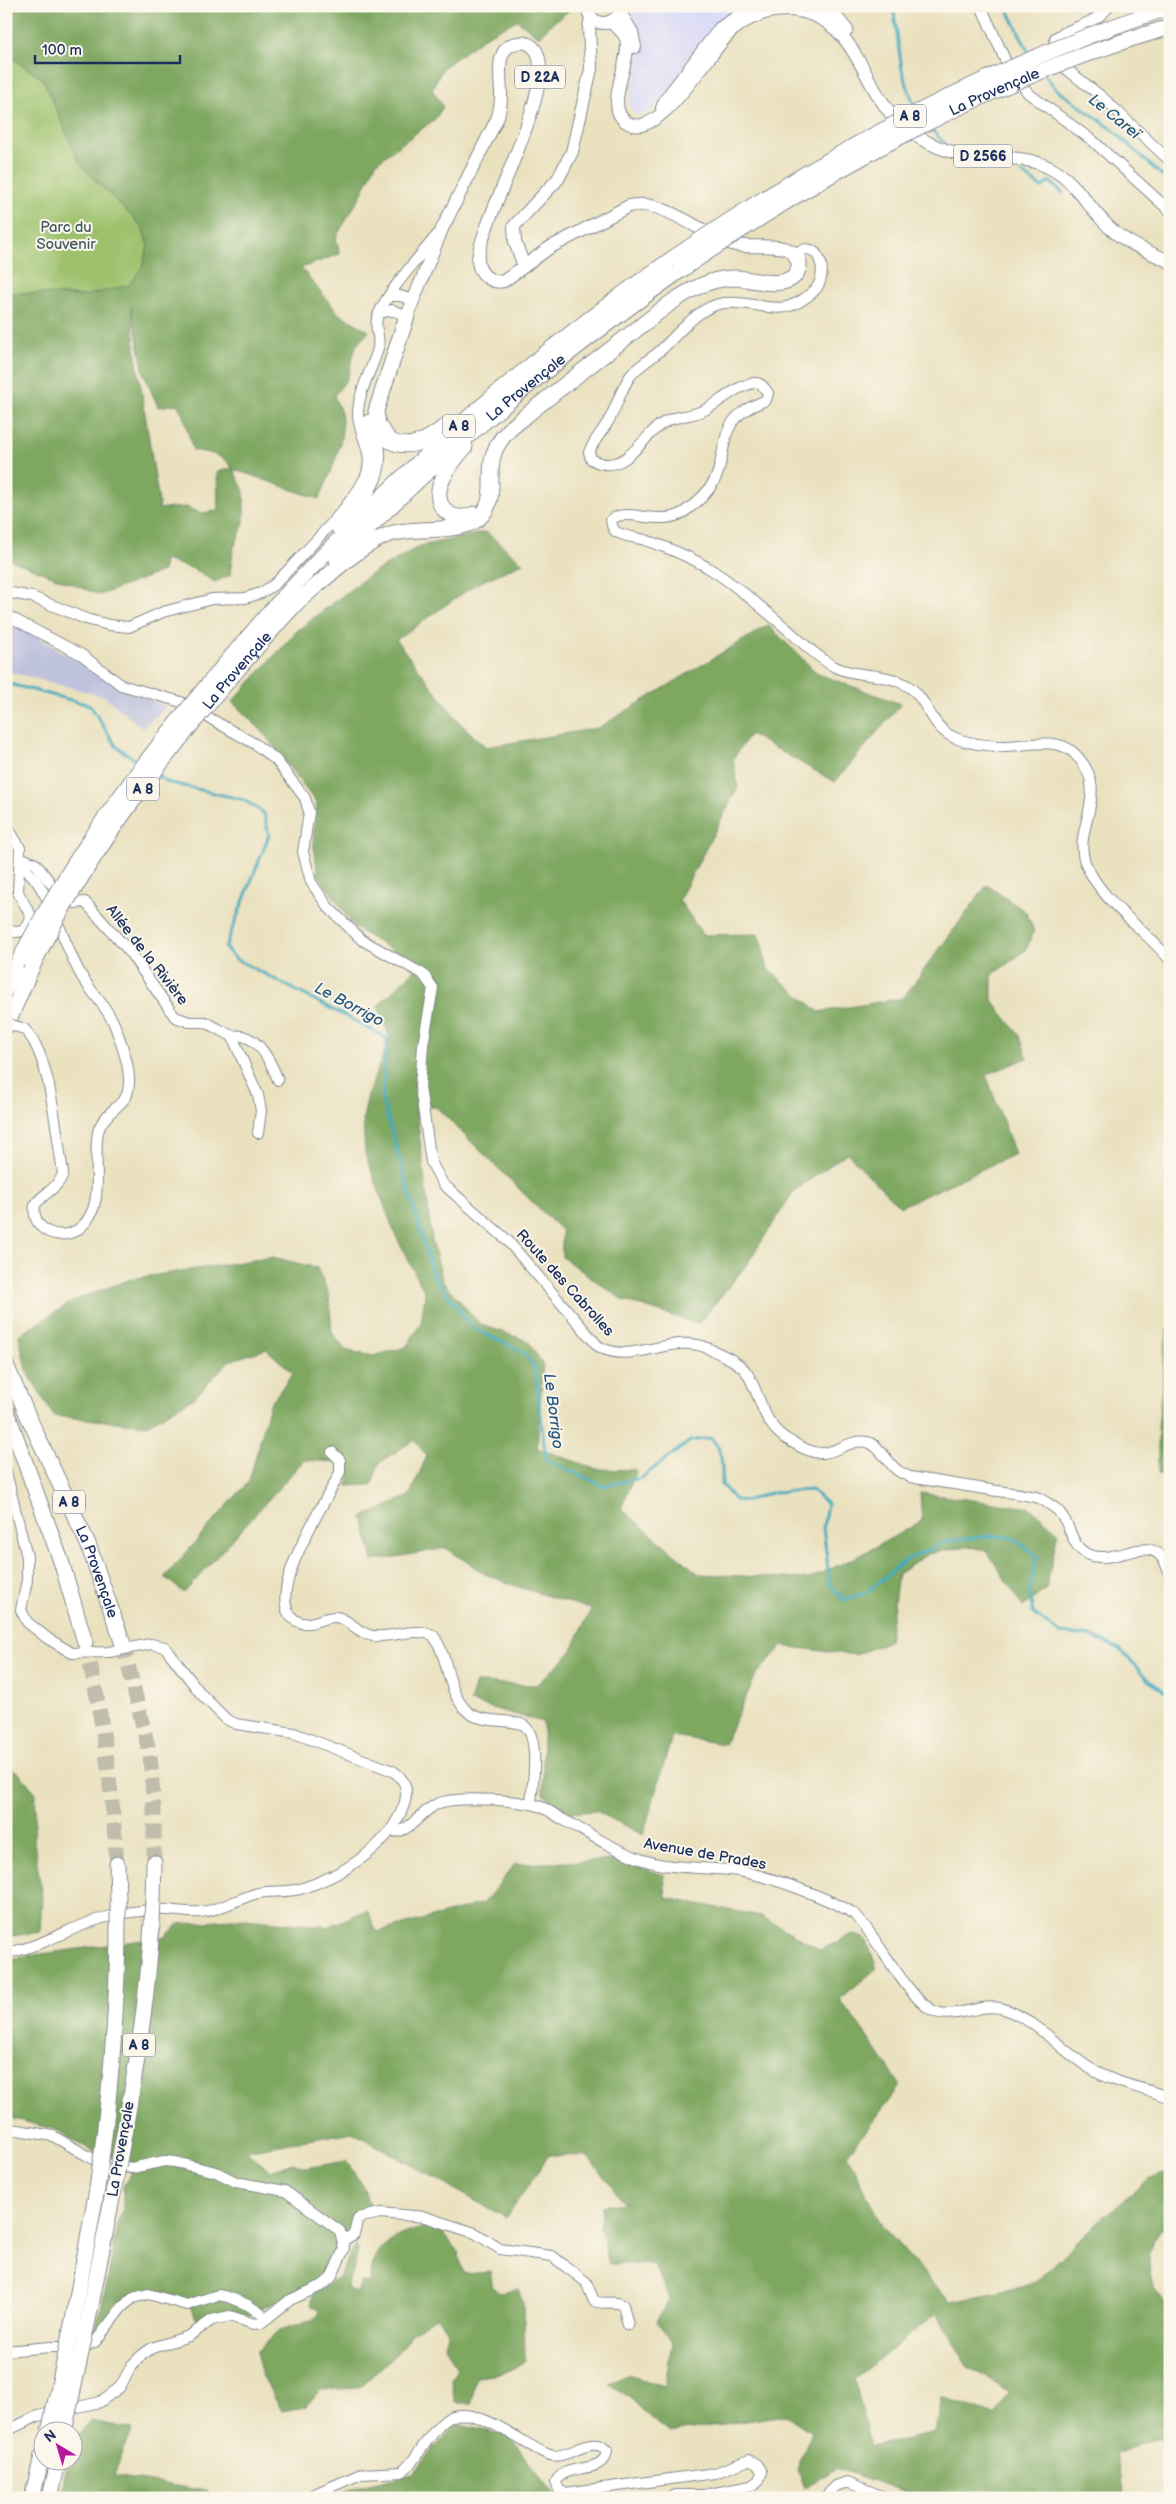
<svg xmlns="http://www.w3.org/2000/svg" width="1176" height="2504" font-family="'Balsamiq Sans',sans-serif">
<rect width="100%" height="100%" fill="#fbf7ec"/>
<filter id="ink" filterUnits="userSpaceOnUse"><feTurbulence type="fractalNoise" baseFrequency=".02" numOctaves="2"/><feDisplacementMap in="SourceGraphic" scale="10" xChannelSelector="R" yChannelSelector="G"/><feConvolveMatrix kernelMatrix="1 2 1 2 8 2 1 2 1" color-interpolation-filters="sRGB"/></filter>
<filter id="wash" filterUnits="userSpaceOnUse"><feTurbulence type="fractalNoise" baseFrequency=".0096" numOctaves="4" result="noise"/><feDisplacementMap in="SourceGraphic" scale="20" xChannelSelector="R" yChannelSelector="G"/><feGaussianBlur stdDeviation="1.12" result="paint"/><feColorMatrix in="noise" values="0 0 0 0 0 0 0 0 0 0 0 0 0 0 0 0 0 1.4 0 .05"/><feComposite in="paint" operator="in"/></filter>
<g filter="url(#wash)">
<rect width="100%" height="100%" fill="#eae1bf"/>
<path fill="#d7d7f8" d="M627,6H752L691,66L649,113L636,115L629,106L639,56L637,29Z"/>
<path fill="#bfc2dd" d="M6,618L121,688L167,707L142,728L104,696L6,671Z"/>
<path fill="#9dc16c" stroke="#5c7865" d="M6,54L43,79L80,164L142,227L148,246L143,266L129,285L84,296L6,292Z"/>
<path fill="#7ea760" stroke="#4c6b5f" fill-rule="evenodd" d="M6,6H575L551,24L539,37L517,20L486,36L443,68L432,89L443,107L435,119L376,163L361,195L336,237L340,254L301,268L339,314L369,331L356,346L347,379L334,396C336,402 340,408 341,414C347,439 329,477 319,499L233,469L244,491V523L233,550L230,575L215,582L191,568L164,560L163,571L100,595L6,558V292L84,296L129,285L143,266L148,246L142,227L80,164L43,79L6,54ZM131,305L144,374L158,407L177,404L183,414L193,450C208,453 224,454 232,468L217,472L218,511L200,513L186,507L160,509L136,356Z
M486,532L523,563L476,584L396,640L460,723L486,747L598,728L768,625L818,674L901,704L835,782L750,734L733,759L738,787L679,900L703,935L759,934L768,969L819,1012L903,998L987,885L1026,912L1034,931L1026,950L992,975V1000L1020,1036L1027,1058L986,1075L1015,1154L900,1207L847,1153L794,1191L745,1267L698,1324L623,1300L562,1257V1231L436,1107H416L432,1240L443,1282L480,1324L528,1341L543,1365L537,1448L596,1469L637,1470L621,1509L699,1574L808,1579L861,1555L922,1521L920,1493L1030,1508L1058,1532L1046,1589L1023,1607L987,1551L969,1546L928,1554L898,1574L889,1641L856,1655L782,1646L756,1675L724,1744L672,1736L643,1835L596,1811L568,1813L543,1794V1722L470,1702L476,1683L536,1685L570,1654L591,1609L518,1587L485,1574L446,1548L373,1561L363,1517L409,1496L427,1456L414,1440L379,1463L372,1485L347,1486L351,1463L304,1460L184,1593L165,1577L249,1481L270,1404L293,1373L266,1349L229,1361L195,1397L147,1425L54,1416L26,1370L19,1335L75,1300L131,1279L273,1257L317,1268L329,1295L332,1332L345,1350L373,1356L406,1347L421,1324L425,1293L395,1234L365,1154L363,1118L369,1091L390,1038L378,1006L418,966L355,928L318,874L313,841L317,804L262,731L232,702L298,630L369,575L420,546Z
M1170,1326V1477L1158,1474V1428L1167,1329Z
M6,1769L18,1772L36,1793L34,1841L42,1897L40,1932L6,1937Z
M617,1860L664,1875L666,1898L761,1916L821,1950L852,1934L866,1939L877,1968L840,1999L901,2085L847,2155L882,2226L950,2302L998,2293L1037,2281L1103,2217L1149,2179L1170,2172V2229L1160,2228L1148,2255L1154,2288L1170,2309V2446L1158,2437L1116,2454L1125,2494L1129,2498H1048L1038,2495L1036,2498H924L836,2468L804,2488L797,2470L811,2432L786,2415L670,2432C650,2421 645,2411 630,2398C624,2393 616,2389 609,2384L627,2375L665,2386L672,2341L656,2322L670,2299L654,2264H609L600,2228L602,2206L625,2203L587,2156L549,2155L506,2218L352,2132L246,2151L270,2171L293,2163L305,2168L346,2161L362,2185L371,2208L350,2226L335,2258L318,2280L249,2315L217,2312L197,2323L189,2299L183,2300L157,2290L140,2291L93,2339L108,2279L118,2219L123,2209V2187L131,2172L53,2129L6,2117V1959L165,1937L179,1924L246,1919L328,1927L367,1910L377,1932L484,1903L515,1864ZM937,2313L968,2367L1011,2392L995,2416L941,2397L935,2432L870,2447L855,2379Z
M437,2225L458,2252L464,2274L490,2272L493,2288L500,2292L518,2289L524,2307L525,2360C511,2374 495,2375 476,2377L472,2403H455L451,2379L457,2369L445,2346L447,2332L437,2316L412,2333L398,2352L359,2388L320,2390L305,2407L282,2411L262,2376L256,2352L280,2330L316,2318L319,2311L311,2305L313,2295L339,2277L355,2245L358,2253L347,2287L356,2293L362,2283L370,2282C372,2240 401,2232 437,2225Z
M91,2421L132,2429L114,2476L206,2491L210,2498H61L67,2462H72L73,2439Z
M455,2424L509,2436L556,2498H334L348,2489L413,2474Z"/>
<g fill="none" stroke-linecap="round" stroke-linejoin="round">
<path stroke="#3faabf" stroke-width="3" d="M893,6L902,70L915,108
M1006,6L1030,55
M1044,74L1056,89L1112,129L1170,183
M929,127L945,144
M1022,173L1042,188L1049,181L1063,193
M6,683L90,705L116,746L140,763
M157,775L167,782L244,800L264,813L269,835L225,948L236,959L387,1038L382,1098L433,1275L473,1328L523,1352L535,1368L546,1460L604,1486L641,1478L690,1441L711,1438C724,1450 722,1468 722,1485L735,1500L745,1501L774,1492L812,1490L827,1504L823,1527L830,1585L844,1600L867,1592L906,1560L948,1541L991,1536L1013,1538L1037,1556L1029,1590L1033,1613L1060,1633L1090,1636L1120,1649L1149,1681L1170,1694"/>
</g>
</g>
<g filter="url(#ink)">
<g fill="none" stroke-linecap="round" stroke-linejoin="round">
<path stroke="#c1bdac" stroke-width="15" stroke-dasharray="15 8" stroke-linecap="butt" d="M85,1642C103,1715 112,1789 117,1864
M123,1644L150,1755L154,1811V1863"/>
<defs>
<path id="minor" d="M981,6L1007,64L1028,93L1093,141L1170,211
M1054,55L1055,38C1072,26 1097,24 1109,6
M1056,61L1102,97L1170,161
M795,254C818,236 831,274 814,291C779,323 761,299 724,303C699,306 680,332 663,348C653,358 640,364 631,375C621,388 617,406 609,420C603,431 594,440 589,452L591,459C623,478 640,440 660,425C671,416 687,417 700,412C718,405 734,386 754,383C761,382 764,388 768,393L766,400C755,405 744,409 736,418C722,433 724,457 717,475C711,490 697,503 684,512C660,528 625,506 611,520C612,525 612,528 615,531C623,537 636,537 645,540C666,547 688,556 707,567C736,585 762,608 788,630C803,643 818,658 835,667C858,678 886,672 908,686C927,698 930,725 951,736C964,743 982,745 997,746C1021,748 1054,735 1074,753C1114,791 1072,827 1085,862C1101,902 1143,927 1170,960
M389,296H400L413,300
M380,313L392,310L407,316
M6,592L32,597L86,619L109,625L129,627L163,612L212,599L245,598L261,593L275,584C298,559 357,501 367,473C374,451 358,434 358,414C358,393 371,371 377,352C382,338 374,330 377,319C383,296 421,255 437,235
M6,615L82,655L121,685L181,702L255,744L276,760L305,798L309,812L303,852L311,882L328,907L362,940L423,974L433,988L423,1045L420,1087L431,1162L443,1184L507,1240L598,1346C631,1366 669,1334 705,1347C718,1353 739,1361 747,1373C760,1394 763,1424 785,1438C795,1444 811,1454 823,1453C838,1452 851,1439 867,1442C879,1444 887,1462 897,1470C901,1473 906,1475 910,1477C939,1482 968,1486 997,1491C1011,1493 1026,1494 1039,1498C1045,1501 1050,1505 1055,1508C1071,1520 1069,1545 1087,1554C1119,1569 1156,1522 1170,1576
M6,824L20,848L18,892L31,916C29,930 19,936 6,929
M22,858L36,864L52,885L75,903L85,902L128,950L175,1017L189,1022H205L232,1036L258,1095L261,1111L258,1133
M21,866C48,881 64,947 81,975C91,993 107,1006 115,1026C122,1045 135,1077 126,1097C117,1109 102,1116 98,1132C92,1161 107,1205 81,1227C62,1244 30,1231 35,1205C44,1192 60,1188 63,1172C56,1135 51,1053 24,1029
M232,1036C256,1031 271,1062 278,1080
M332,1452L340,1460V1472C330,1497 255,1604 299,1622C310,1627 324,1616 336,1617C350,1619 358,1634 373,1636C393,1638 413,1627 433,1635C449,1657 446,1687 464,1708C472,1717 480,1718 491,1720C500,1721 513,1721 521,1724C542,1732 532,1786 531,1804
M6,1472L27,1557V1580L21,1610L27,1622L47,1638L72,1653L109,1652L151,1644L165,1647L201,1694L226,1719L236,1724L294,1733L393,1771C408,1781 409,1794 402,1810C386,1849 339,1877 300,1889C286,1893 272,1890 258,1893C239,1898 221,1910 201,1912C189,1913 178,1911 167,1910C149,1909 131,1912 114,1915C76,1923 44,1947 6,1953
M391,1830C405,1838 421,1811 437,1804C455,1796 510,1800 531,1804C542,1805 552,1813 562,1819C588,1833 614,1850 643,1860C670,1869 701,1867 730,1870C763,1873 826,1897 855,1914C878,1939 904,1992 930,2009C951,2023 980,2001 1004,2009C1036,2020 1060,2049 1088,2067C1113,2084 1143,2087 1170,2098
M6,2128L53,2136L93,2159L112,2165L132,2168L164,2161L175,2162L216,2172L236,2182L285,2191L340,2231L344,2249L331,2278L323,2285L290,2300L261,2323L254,2324L230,2316L212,2320L189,2336L152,2348L142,2355L132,2365L120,2387L100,2402L38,2416L6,2431
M344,2240L354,2234L358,2218L380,2213L425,2217L475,2233L500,2249L552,2256L586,2282L594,2301C604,2305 613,2300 623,2305L628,2325
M6,2351L50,2347H84L95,2342L122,2307L133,2298L148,2294L187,2305L218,2295L228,2297L248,2305L267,2318
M218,2498H222
M305,2498L361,2474L402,2472C419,2458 434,2423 453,2416C479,2407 523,2444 547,2454C567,2463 592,2432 607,2451C604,2476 565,2461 556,2482L559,2490L565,2493L715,2473L749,2460L757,2464L762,2472L759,2480L751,2486L704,2495H676L669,2498
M824,2498L836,2486L847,2482L886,2498"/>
<path id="major" d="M587,6C589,22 603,28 616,18
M821,6L839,20L847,30
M619,11L632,32L635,47
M610,22C617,27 623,31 626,39C633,61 601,108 628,123C661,142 712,45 734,29C755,12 784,5 810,14C857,29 864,88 897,120C915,138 940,150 965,155C992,160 1022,154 1048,167C1076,180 1088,208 1110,228C1127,244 1150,252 1170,262
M662,108L666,99L720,28L754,6
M524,266L515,242L514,226L558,179L572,152L591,69L589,27L591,18
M407,316L442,229L498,117C499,111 501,105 501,98C502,81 492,46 518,43C523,42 528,43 532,46C566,74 480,219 478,260C478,274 492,284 504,281L549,248L629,206C660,197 702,234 732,244C750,250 782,241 795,254"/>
<g id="highway">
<path d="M407,316L376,411L378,425L390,441C412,452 432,437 448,424"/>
<path d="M465,447C452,462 424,495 448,513C455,519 466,518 474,514"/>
<path d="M339,528C357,505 382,481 377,448C375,439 371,431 369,422"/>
<path id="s1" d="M337,560C441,451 558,357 681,270"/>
<path d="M295,604C321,583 360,544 390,534C416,526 459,535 479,518C499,500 486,474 494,453C498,441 507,431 517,423C553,393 591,365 628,336C653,317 680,292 710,282C719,279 728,278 737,278C753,279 787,291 797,272C801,265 799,260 795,254"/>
<path d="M269,613C389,481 523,363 669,261"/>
<path d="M279,622L302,597"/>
<path d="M6,989L20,959"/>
<path d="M6,1027L30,971"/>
<path id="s2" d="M6,1365L27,1414L88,1544L123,1644"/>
<path d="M6,1410L61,1561L85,1642"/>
<path d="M117,1864L118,1899"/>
<path d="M153,1899L154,1863"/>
<path d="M73,2320L97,2189"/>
<path d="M88,2320L114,2188"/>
<path d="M32,2498L42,2456"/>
<path d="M50,2498L58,2462"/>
</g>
</defs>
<use href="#minor" stroke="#82888e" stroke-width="12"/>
<use href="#major" stroke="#82888e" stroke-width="14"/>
<use href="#highway" stroke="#82888e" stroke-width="17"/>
<use href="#minor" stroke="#fff" stroke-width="10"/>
<use href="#major" stroke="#fff" stroke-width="12"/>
<use href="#highway" stroke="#fff" stroke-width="15"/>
<defs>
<path id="minor-bridge" d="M6,1023L24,1029"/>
<g id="highway-bridge">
<path d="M669,261C823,155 991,65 1170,7"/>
<path id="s3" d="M681,270C831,167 994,77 1170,27"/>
<path d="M20,959C84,832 176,720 269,613"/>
<path id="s4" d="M30,971C90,843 186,727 279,622"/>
<path d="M114,2188C132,2093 150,1997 153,1899"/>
<path d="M97,2189C111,2093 119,1997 118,1899"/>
<path d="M49,2432L73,2320"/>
<path d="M64,2432L88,2320"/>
</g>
</defs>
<use href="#minor-bridge" stroke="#82888e" stroke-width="12" stroke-linecap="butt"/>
<use href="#highway-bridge" stroke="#82888e" stroke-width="17" stroke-linecap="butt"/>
<use href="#minor-bridge" stroke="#fff" stroke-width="10"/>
<use href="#highway-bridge" stroke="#fff" stroke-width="15"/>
</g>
</g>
<g text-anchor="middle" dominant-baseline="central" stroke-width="4" stroke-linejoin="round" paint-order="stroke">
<g fill="#fbf7ec" stroke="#5e6b89" stroke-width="1">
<rect x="515" y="65.5" width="50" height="23" rx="4"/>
<rect x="894" y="104.5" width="32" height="23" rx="4"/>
<rect x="954" y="144.5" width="58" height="23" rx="4"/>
<rect x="443" y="414.5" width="32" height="23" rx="4"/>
<rect x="127" y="777.5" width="32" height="23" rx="4"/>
<rect x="53" y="1490.5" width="32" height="23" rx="4"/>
<rect x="123" y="2033.5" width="32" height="23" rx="4"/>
</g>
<g font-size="14" font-weight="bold" fill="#1b2f5e">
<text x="540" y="77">D 22A</text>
<text x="910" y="116">A 8</text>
<text x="983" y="156">D 2566</text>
<text x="459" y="426">A 8</text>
<text x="143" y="789">A 8</text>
<text x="69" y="1502">A 8</text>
<text x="139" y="2045">A 8</text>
</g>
<g font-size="15" fill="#1b2f5e" stroke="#fbf7ec">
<text stroke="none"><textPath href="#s3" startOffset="361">La Provençale</textPath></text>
<text stroke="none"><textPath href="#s1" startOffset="256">La Provençale</textPath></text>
<text stroke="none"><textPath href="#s4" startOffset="366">La Provençale</textPath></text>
<text transform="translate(147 955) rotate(52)">Allée de la Rivière</text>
<text transform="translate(565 1283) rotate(48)">Route des Cabrolles</text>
<text stroke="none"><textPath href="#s2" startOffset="226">La Provençale</textPath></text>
<text transform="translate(705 1854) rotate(10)">Avenue de Prades</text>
<text transform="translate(121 2149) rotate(-80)">La Provençale</text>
</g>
<g font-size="15" fill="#425b62" stroke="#fbf7ec">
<text x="66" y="227">Parc du<tspan x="66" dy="17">Souvenir</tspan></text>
</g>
<g font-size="16" font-style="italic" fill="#285a80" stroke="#fbf7ec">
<text transform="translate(1114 117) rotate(39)">Le Careï</text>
<text transform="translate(349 1005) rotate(28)">Le Borrigo</text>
<text transform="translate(553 1411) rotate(83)">Le Borrigo</text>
</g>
</g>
<rect width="1176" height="2504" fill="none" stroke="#fbf7ec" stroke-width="25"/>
<g transform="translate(58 2446) rotate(322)"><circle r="24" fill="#fbf7ec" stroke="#a1a7b3"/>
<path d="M0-4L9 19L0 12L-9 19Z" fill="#b5179e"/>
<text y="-8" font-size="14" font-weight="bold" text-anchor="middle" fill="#1b2f5e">N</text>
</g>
<path d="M35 55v8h145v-8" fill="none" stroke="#1b2f5e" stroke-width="2.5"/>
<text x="42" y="55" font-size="15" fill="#1b2f5e" stroke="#fbf7ec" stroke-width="4" paint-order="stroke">100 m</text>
</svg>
